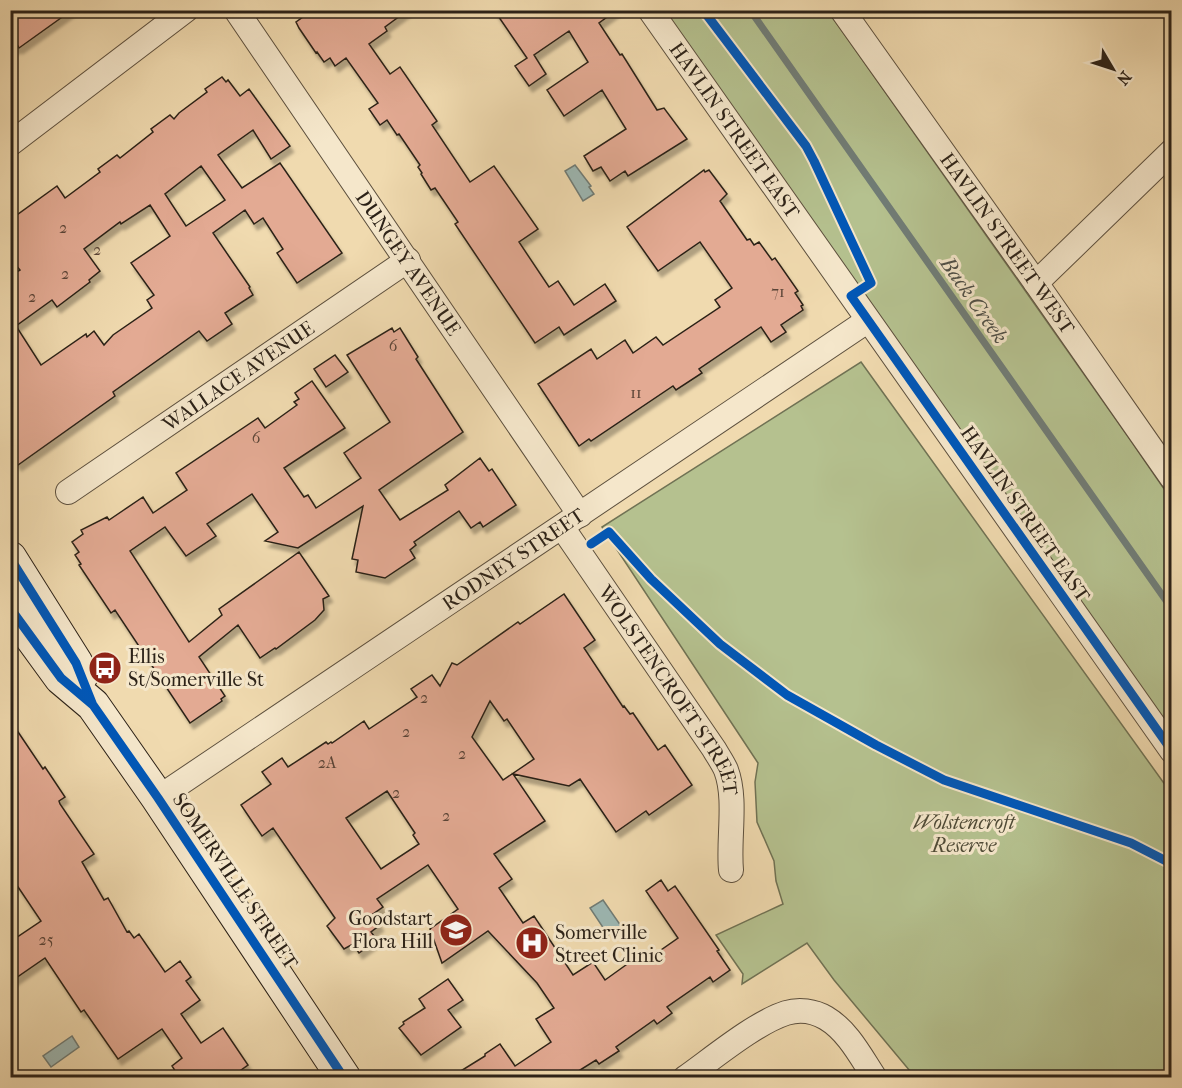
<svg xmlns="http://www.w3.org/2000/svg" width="1182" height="1088" font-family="'IM FELL French Canon',serif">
<defs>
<filter id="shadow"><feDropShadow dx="3.5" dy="6" stdDeviation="1.5" flood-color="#0004"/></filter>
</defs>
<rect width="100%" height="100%" fill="#f0daaf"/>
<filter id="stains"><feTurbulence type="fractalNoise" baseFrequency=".00333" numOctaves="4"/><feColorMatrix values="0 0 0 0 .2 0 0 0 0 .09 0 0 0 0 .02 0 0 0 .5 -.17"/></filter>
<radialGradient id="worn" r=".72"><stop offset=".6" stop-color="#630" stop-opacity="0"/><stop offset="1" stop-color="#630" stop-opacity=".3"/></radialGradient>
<path fill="#b5c18f" stroke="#707254" stroke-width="1.5" d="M665,11H828L1129,438L1171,499V733L895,341Z
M861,362L1171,793V1077H915L834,980L807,943L742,984L743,974L716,935L783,904L776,881L774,861L757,822L755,782L758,763L602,527Z"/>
<path fill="#9db8b4" stroke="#707c76" stroke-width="1.5" d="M575,165L591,186L589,187L594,194L583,201L565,171Z
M603,900L621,926L608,935L590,908Z
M72,1036L79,1047L51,1067L43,1056Z"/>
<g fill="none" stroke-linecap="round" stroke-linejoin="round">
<path stroke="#707c76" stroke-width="7" d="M750,10L1172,609"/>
</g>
<path fill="#e3aa93" stroke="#2c2218" stroke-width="1.5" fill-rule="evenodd" filter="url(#shadow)" d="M10,10H72L19,48L18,46L10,51Z
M313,10H408L385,27L387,31L369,44L390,74L400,67L437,121L432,125L470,182L494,166L538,229L519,242L549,287L558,281L574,305L605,284L616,301L564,335L559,327L535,343L455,224L458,222L435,188L431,190L421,174L422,173L418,167L420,165L399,134L397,135L387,120L380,125L369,109L378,103L346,58L335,66L330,58L324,62L317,52L316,53L299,28L296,22Z
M494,10H617L599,23L620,55L622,54L657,110L664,108L687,139L628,176L625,171L610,181L601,167L593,171L584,156L626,129L602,90L564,116L547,90L588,62L569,31L534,55L546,74L529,86L515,66L527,58Z
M222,77L226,82L228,80L240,96L249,89L290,146L271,159L253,130L218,155L242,188L280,163L342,253L297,283L277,253L283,249L263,218L254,224L245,210L213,233L250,287L249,288L253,295L225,313L232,324L207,341L199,331L113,392L115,396L18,465L10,454V276L20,270L10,258V220L57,186L65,198L100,172L98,169L117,155L120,158L153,132L151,129L170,115L174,119L179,113L207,92L205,89ZM201,166L225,200L186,226L165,194ZM150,205L170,236L131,263L154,295L147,300L152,308L113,335L104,345L94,331L87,337L86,334L41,365L16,326L52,300L57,307L90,282L89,280L100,271L84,249L120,222L121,224Z
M704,170L705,172L709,170L727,194L720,201L747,240L750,239L754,245L759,242L772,260L775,258L798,291L795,293L803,305L801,306L803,310L781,325L786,332L771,342L761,327L699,369L702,373L676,390L673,386L591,441L589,439L579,446L538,384L591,349L597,359L625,340L633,353L656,337L663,345L720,307L715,300L732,288L700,242L658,271L627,227Z
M392,328L394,332L400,328L418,357L416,359L463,432L379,490L400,520L448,490L445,485L480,458L489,471L492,469L516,505L483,527L480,522L471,528L459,511L414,542L416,545L410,550L415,558L385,578L356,572L358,560L352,559L363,506L298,548L265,541L278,532L252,494L207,524L216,536L186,556L165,527L130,551L189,642L222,615L219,609L299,552L329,596L323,599L324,610L315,620L276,649L275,648L260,658L238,625L199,657L225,696L221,699L222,701L190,723L115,610L111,613L79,565L81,564L75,555L79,552L72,542L83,534L81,530L107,517L109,520L143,497L153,513L187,490L176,473L258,418L265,428L297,405L294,402L299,399L295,393L312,381L345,428L284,468L304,497L308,495L316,508L361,478L344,453L390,422L347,355Z
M335,355L348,372L326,387L314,369Z
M564,594L595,640L584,648L623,707L624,706L630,714L633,713L658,750L665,745L692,785L649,815L646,811L616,832L580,779L569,786L513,774L545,821L494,854L512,879L499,888L523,923L534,916L573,975L593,962L605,980L644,952L648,959L678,938L646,891L661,880L668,891L675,886L719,950L717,951L730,970L713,982L710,977L667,1007L672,1013L657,1024L654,1020L616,1047L619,1051L599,1064L596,1060L569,1077H451L485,1056V1054L500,1044L515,1066L551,1042L536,1019L554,1008L537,983L488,931L442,963L430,929L458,909L428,865L377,899L383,907L373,914L380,925L371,932L377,940L359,953L353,944L344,949L327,926L335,918L273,828L262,836L241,805L271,784L262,772L282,758L288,767L326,742L328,744L331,742L332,743L364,721L369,729L417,697L411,689L432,675L440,686L452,663L457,665L518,622L520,624ZM490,701L504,721L507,719L534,759L503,780L472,737ZM387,791L415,833L413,835L419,844L381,869L346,818Z
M10,720L43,769L45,767L65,797L59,801L60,804L94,854L82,862L104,900L108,898L127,932L129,931L134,938L139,934L165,972L180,961L191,977L186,981L200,1000L181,1014L201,1043L223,1028L248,1065L231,1077H179L172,1066L182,1058L162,1029L118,1059L84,1010L81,1012L45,958L10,982V942L41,921L10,875Z
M448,979L463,1000L448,1010L461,1027L421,1055L399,1028L404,1024L403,1022L425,1008L419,999Z"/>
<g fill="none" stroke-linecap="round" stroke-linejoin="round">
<defs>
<g id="street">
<path id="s1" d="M236,10L580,515"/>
<path id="s2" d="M650,10L1172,751"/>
<path id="s3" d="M842,10L1036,283L1172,478"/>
<path d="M10,144L186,10"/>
<path d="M1036,283L1172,151"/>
<path id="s4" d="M68,492L408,260"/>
<path id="s5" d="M562,527L714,749C718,756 723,763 726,770C737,799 728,839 731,870"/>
<path id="s6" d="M158,798L867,321"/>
<path d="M685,1078C712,1059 755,1023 786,1013C799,1009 814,1011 826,1018C848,1031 861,1057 875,1078"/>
</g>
<path id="secondary" d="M10,558L76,663L81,676
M10,608L61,678L93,705L158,798L344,1078"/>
</defs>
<use href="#street" stroke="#5d503e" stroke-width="26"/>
<use href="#secondary" stroke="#2c2218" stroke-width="35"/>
<use href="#street" stroke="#f5e7cb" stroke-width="24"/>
<use href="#secondary" stroke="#f5e7cb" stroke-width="33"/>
<defs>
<path id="cycleway" d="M703,10L806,146L814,161L871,283L851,296L1172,751
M591,544L609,532L651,579L720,644L787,695L876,745L944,780L1131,843L1172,864
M10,558L76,663L92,703
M10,608L61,678L93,705L158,798L344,1078"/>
</defs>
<use href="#cycleway" stroke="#f5e7cb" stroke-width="13"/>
<use href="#cycleway" stroke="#0057b8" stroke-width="9"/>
</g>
<defs>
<symbol id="bus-disc" viewBox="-11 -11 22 22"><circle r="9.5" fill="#8f2418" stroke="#f5e7cb"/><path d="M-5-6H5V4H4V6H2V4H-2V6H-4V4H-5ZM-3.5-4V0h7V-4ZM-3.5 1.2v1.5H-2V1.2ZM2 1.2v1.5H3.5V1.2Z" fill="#fff"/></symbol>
<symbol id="school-disc" viewBox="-11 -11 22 22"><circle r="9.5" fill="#8f2418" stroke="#f5e7cb"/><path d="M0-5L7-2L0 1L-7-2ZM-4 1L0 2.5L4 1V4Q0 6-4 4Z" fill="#fff"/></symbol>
<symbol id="hospital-disc" viewBox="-11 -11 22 22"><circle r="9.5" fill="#8f2418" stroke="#f5e7cb"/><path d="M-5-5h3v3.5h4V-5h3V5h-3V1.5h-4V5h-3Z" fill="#fff"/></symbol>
</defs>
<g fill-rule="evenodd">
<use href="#bus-disc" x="86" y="649" width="38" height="38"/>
<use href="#school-disc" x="437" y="911" width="38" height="38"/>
<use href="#hospital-disc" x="513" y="924" width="38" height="38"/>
</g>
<g text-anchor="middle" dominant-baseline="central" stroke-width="6" stroke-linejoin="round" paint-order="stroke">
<g font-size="16" fill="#5a4437">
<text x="63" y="227">2</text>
<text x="97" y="249">2</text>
<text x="65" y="273">2</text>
<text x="778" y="291">71</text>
<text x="32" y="296">2</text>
<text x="393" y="345">6</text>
<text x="636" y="392">11</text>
<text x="256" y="437">6</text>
<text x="424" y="697">2</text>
<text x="406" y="731">2</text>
<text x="462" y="753">2</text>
<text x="327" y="762">2A</text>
<text x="396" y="792">2</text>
<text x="446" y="815">2</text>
<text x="46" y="939">25</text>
</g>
<g font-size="20" fill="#2c2218" stroke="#f5e7cb">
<text stroke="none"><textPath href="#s2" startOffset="147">HAVLIN STREET EAST</textPath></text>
<text stroke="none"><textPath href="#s3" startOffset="286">HAVLIN STREET WEST</textPath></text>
<text stroke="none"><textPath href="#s1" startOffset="306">DUNGEY AVENUE</textPath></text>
<text stroke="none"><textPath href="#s4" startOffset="206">WALLACE AVENUE</textPath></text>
<text transform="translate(1025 514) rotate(55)">HAVLIN STREET EAST</text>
<text stroke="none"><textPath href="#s6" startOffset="428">RODNEY STREET</textPath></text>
<text stroke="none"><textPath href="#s5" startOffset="196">WOLSTENCROFT STREET</textPath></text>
<text transform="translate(235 881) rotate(56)">SOMERVILLE STREET</text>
</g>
<g font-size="20" fill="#2c2218" stroke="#f5e7cb" text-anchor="start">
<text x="128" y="656">Ellis<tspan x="128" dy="23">St/Somerville St</tspan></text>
<text x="433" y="918" text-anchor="end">Goodstart<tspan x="433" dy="23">Flora Hill</tspan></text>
<text x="555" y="932">Somerville<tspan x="555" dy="23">Street Clinic</tspan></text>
</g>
<g font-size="20" font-style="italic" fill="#4e4a36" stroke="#f5e7cb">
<text x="964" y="822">Wolstencroft<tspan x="964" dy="23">Reserve</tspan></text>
</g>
<g font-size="21" font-style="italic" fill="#4e4f47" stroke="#f5e7cb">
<text transform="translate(974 300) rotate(55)">Back Creek</text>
</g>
</g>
<rect width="1182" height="1088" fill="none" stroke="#f0daaf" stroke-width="36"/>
<rect x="12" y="12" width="1158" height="1064" fill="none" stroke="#2c2218" stroke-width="3"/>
<rect x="18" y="18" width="1146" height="1052" fill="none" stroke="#2c2218" stroke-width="1.5"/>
<g transform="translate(1113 69) rotate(129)" stroke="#f5e7cb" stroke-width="4.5" paint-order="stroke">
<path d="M0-4.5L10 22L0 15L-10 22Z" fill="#2c2218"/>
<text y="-9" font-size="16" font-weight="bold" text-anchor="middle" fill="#2c2218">N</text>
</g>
<rect width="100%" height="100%" filter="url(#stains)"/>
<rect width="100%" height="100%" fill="url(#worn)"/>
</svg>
